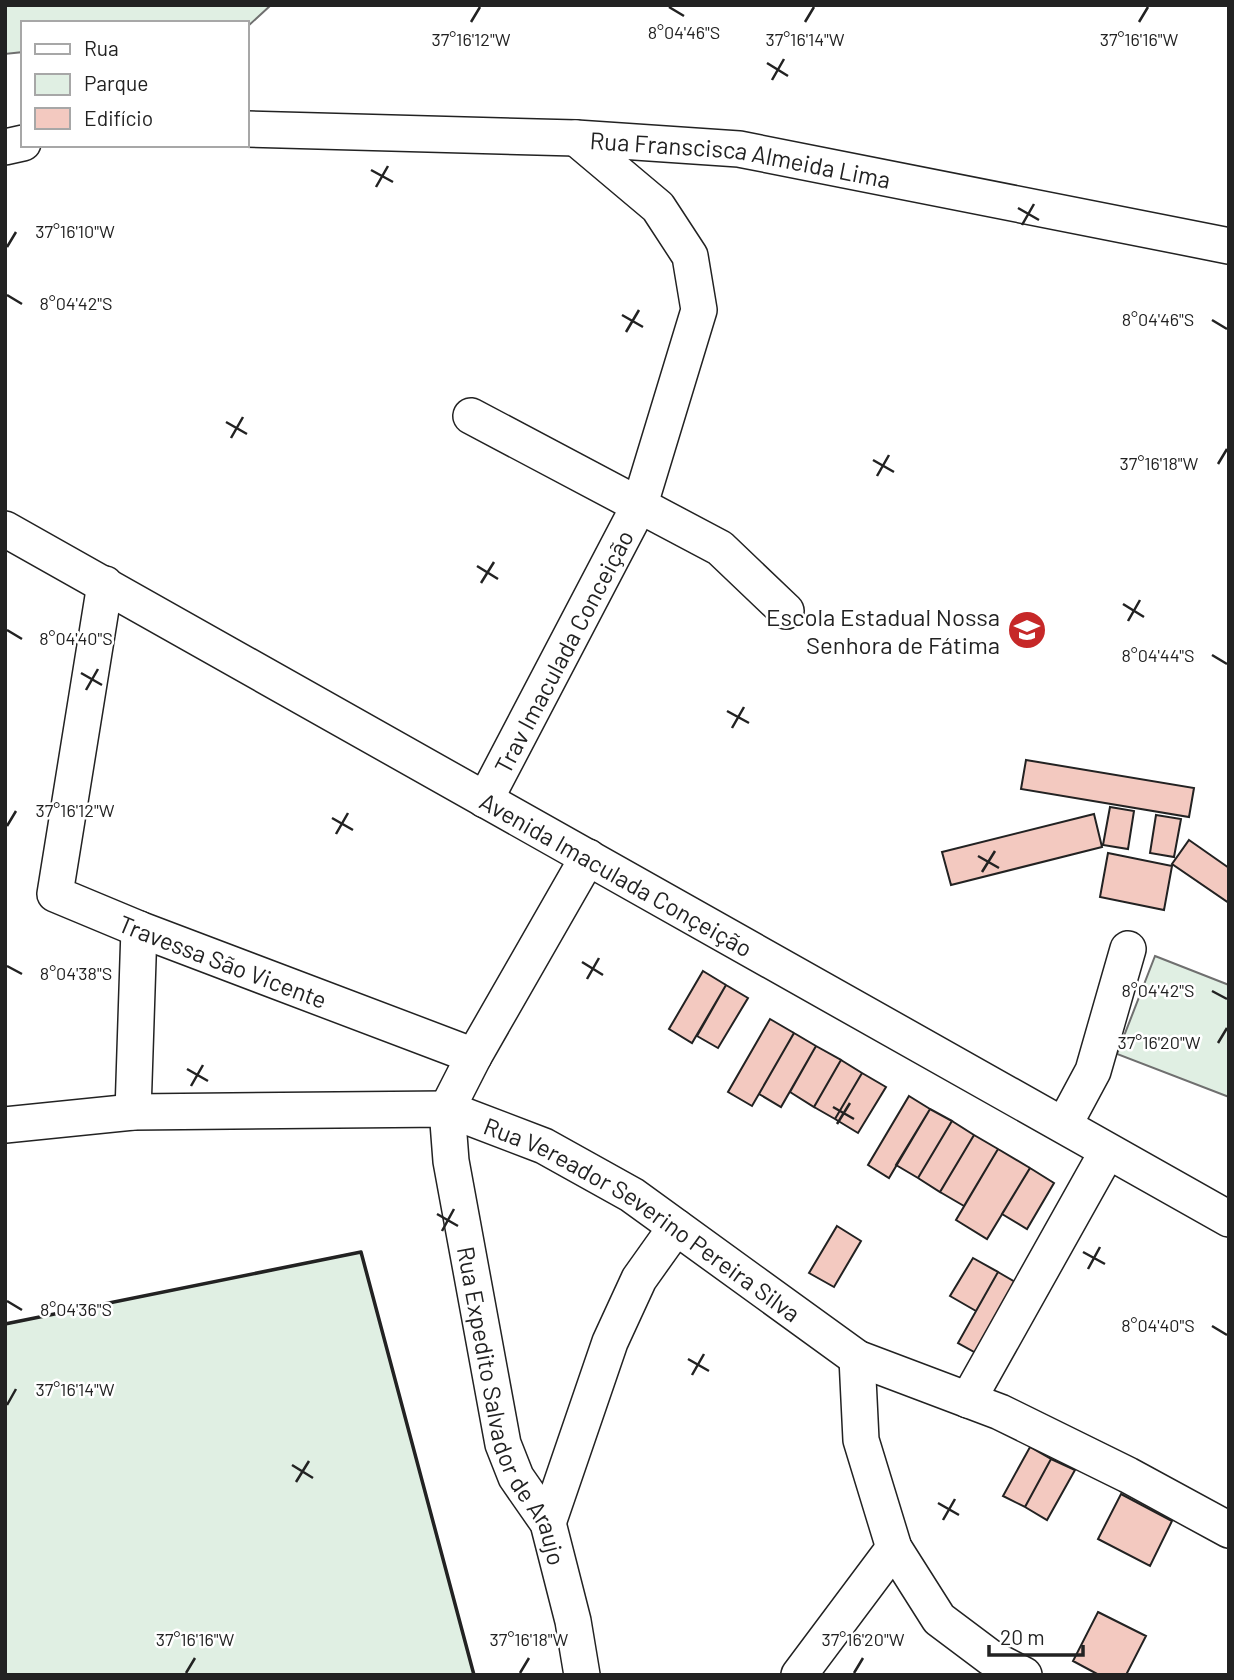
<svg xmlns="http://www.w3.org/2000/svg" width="1234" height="1680" font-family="Barlow,sans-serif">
<rect width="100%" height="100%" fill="#fff"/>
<path fill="#e0efe3" stroke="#6f6f6f" stroke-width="2" d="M5,5H271L247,27V23H23V52L5,54Z
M1155,956L1229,985V1097L1117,1054Z
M361,1252L474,1675H5V1324Z"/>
<path fill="#f3c9c0" stroke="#222" stroke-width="2" d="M1026,760L1194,788L1189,817L1021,789Z
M1110,807L1134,811L1128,849L1103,845Z
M1094,814L1102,847L951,885L942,852Z
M1156,815L1181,819L1174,857L1150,853Z
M1189,840L1229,868V903L1172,864Z
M1108,853L1172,866L1164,910L1100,897Z
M703,971L726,985L692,1043L669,1029Z
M726,985L748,998L718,1048L697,1036Z
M770,1019L794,1033L752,1106L728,1092Z
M794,1033L816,1046L781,1107L759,1094Z
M816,1046L841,1060L814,1107L790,1092Z
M841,1060L862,1073L835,1119L814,1107Z
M862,1073L886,1087L858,1133L835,1119Z
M909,1096L930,1109L889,1178L868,1165Z
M930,1109L952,1121L918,1178L896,1165Z
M952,1121L974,1135L940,1192L918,1178Z
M974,1135L998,1149L964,1206L940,1192Z
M998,1149L1030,1168L987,1239L956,1220Z
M1030,1168L1054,1183L1027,1229L1002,1214Z
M837,1226L861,1241L834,1287L809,1273Z
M973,1258L998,1272L976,1311L950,1296Z
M998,1272L1024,1287L985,1358L958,1343Z
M1030,1447L1051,1459L1025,1507L1003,1496Z
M1051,1459L1075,1470L1047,1520L1025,1507Z
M1121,1494L1172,1521L1150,1566L1098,1539Z
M1098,1612L1146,1636L1126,1675H1099L1073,1661Z"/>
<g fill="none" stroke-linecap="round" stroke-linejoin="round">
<defs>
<g id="minor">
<path id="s1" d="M247,129L576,138L739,149L1229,246"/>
<path d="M5,147L23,143"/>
<path d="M471,416L720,548L786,611"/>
<path id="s2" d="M5,529L1229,1219"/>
<path id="s3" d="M105,584L55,894L139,929L474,1056L588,857"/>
<path id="s4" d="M485,800L640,504L699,310L690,256L658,207L576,138"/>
<path id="s5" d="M474,1056L447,1109L451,1161L503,1444L516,1477L548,1523L573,1621L582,1675"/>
<path d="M133,1112L139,929"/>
<path id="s6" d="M5,1125L133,1112L447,1109L544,1146L632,1195L857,1358L1000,1412L1128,1475L1229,1530"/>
<path d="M1064,1125L1093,1071L1128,949"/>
<path d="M857,1358L861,1440L894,1548L939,1619L991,1658L1024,1675"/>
<path d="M968,1400L1107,1152"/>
<path d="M548,1523L610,1342L639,1279L676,1227"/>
<path d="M799,1675L894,1548"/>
</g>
</defs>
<use href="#minor" stroke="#222" stroke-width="38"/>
<use href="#minor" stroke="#fff" stroke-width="35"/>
<path stroke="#222" stroke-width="3.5" d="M5,1324L361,1252L474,1675"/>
</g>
<path fill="none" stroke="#222" stroke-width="2.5" d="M669,7L684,16M471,22L480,7M805,22L814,7M1139,22L1148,7M767,63L788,76M772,80L784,59M371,170L393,182M376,187L388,166M1018,208L1039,220M1022,225L1034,204M7,247L16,232M7,295L22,304M622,315L643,327M1212,320L1227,329M626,332L639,310M226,422L247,434M231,438L243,417M873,460L894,472M1218,464L1227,449M877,476L889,455M477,566L498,579M481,583L494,562M1123,604L1144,617M1128,621L1140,600M7,630L22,639M1212,655L1227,664M81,673L102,685M86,690L98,669M727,711L749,723M732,728L744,707M332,818L353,830M7,826L16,811M336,834L348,813M978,856L999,868M982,872L995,851M582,962L603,975M7,966L22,974M587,979L599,958M1212,991L1227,999M1218,1043L1227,1028M187,1069L208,1081M191,1086L203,1065M833,1107L854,1119M837,1124L850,1103M437,1214L458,1226M442,1231L454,1209M1083,1252L1105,1264M1088,1269L1100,1247M7,1301L22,1310M1212,1326L1227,1335M688,1359L709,1371M692,1375L704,1354M7,1405L16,1389M292,1465L313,1478M296,1482L309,1461M938,1503L959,1515M943,1520L955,1499M186,1673L195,1658M520,1673L529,1658M854,1673L863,1658"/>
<defs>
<symbol id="school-disc" viewBox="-11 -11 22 22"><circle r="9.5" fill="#c62828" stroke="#fff"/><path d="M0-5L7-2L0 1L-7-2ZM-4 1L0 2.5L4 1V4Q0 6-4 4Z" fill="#fff"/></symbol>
</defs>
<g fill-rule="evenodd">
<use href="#school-disc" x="1005" y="608" width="44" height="44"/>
</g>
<g text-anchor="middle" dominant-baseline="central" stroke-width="5" stroke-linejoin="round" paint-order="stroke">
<g font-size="24" fill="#222" stroke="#fff">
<text stroke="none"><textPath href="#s1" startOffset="495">Rua Franscisca Almeida Lima</textPath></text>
<text stroke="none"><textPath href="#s4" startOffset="168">Trav Imaculada Conceição</textPath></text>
<text stroke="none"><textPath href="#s2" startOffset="702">Avenida Imaculada Conçeição</textPath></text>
<text stroke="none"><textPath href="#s3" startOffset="495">Travessa São Vicente</textPath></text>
<text stroke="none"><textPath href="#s6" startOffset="668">Rua Vereador Severino Pereira Silva</textPath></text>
<text stroke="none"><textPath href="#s5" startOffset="366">Rua Expedito Salvador de Araujo</textPath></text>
</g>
<g font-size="24" fill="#222" stroke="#fff" text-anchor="end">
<text x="1000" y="616">Escola Estadual Nossa<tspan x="1000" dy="28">Senhora de Fátima</tspan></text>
</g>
</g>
<g font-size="18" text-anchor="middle" fill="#222" stroke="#fff" stroke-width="5" stroke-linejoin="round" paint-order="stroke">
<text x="684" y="39">8°04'46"S</text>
<text x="471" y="46">37°16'12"W</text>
<text x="805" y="46">37°16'14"W</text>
<text x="1139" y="46">37°16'16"W</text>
<text x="75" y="238">37°16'10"W</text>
<text x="76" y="310">8°04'42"S</text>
<text x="1158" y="326">8°04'46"S</text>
<text x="1159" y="470">37°16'18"W</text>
<text x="76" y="645">8°04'40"S</text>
<text x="1158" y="662">8°04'44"S</text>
<text x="75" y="817">37°16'12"W</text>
<text x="76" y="980">8°04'38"S</text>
<text x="1158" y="997">8°04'42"S</text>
<text x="1159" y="1049">37°16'20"W</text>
<text x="76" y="1316">8°04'36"S</text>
<text x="1158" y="1332">8°04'40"S</text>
<text x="75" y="1396">37°16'14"W</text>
<text x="195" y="1646">37°16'16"W</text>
<text x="529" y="1646">37°16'18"W</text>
<text x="863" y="1646">37°16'20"W</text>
</g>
<rect width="1234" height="1680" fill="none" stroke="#222222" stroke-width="14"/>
<rect x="21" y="21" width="228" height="126" fill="#ffffff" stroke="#a7a7a7" stroke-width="2"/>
<rect x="35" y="44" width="35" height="10" fill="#ffffff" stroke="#a7a7a7" stroke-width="2"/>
<text x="84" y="56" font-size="21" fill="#222222">Rua</text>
<rect x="35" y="74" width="35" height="21" fill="#e0efe3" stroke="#a7a7a7" stroke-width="2"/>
<text x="84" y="91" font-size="21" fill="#222222">Parque</text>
<rect x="35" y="108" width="35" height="21" fill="#f3c9c0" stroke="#a7a7a7" stroke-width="2"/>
<text x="84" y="126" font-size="21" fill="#222222">Edifício</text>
<path d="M989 1645v10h94v-10" fill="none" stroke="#222222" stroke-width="3.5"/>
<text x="1000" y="1645" font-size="21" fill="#222222" stroke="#ffffff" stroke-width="5" paint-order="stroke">20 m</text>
</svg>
